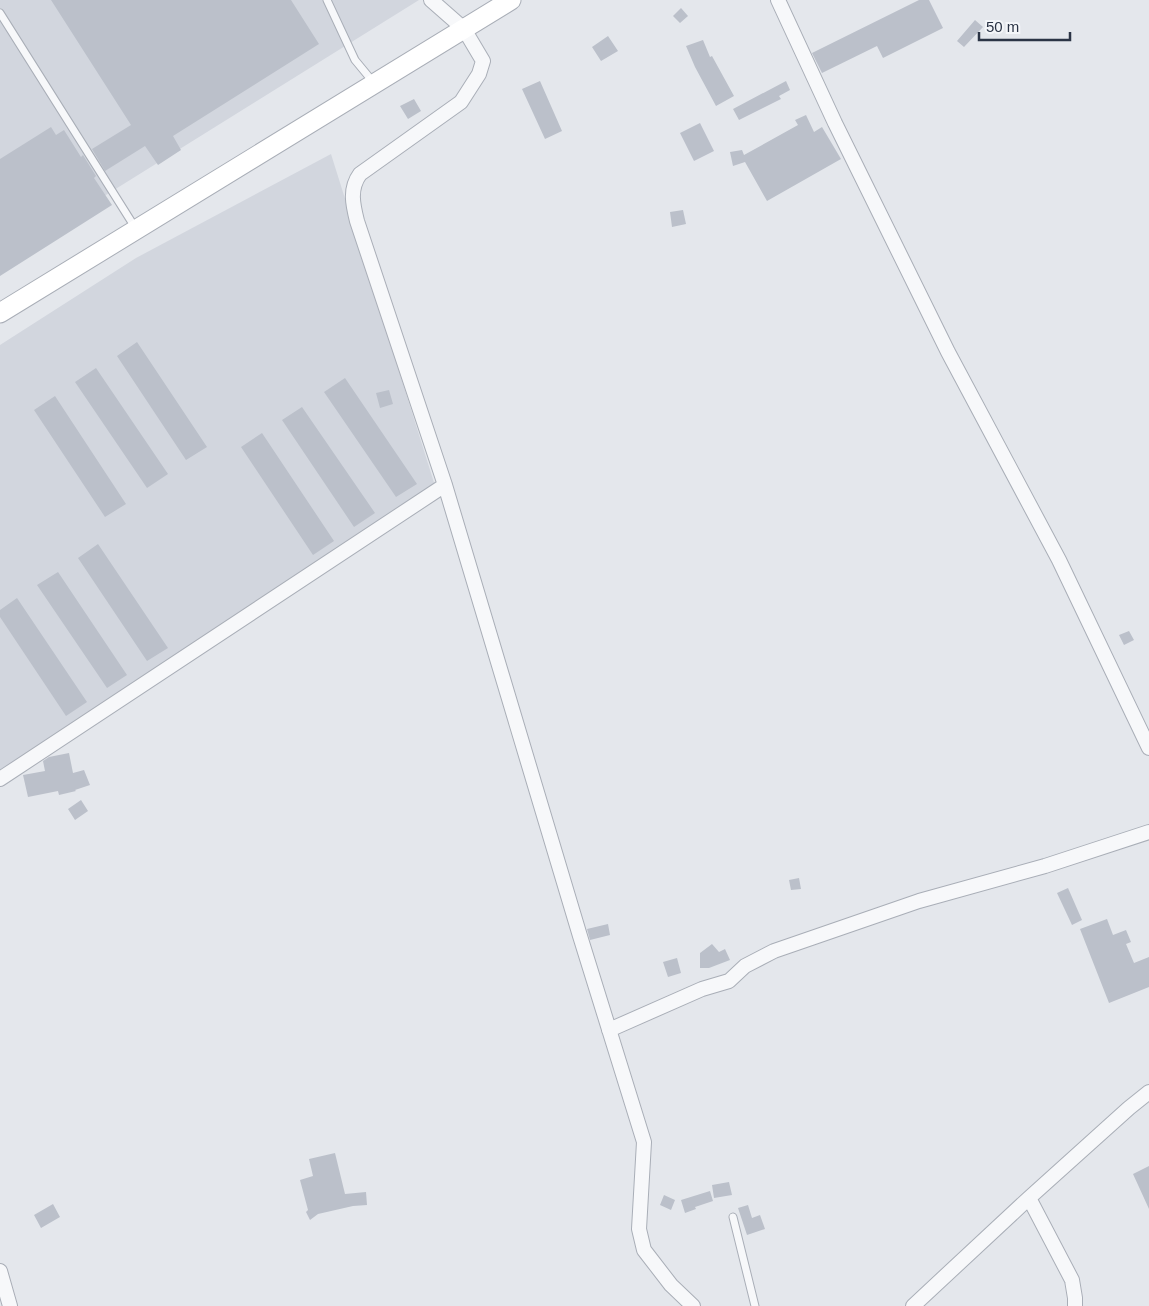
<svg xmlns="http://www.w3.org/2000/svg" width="1149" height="1306" font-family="Helvetica,sans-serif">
<rect width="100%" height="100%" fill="#e4e7ec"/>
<path fill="#d2d6de" d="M0,0H419L0,261Z
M331,154L436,489L0,773V345L136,258Z"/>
<path fill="#bbc0ca" d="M51,0H291L319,44L173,136L181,150L158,165L145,146L105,171L92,149L131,125Z
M919,0H929L943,28L883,58L877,46L822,73L812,53Z
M681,8L688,16L680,23L673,16Z
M975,20L983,27L964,47L957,41Z
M608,36L618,51L601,61L592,47Z
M703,40L710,57L712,56L734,96L716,106L695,67L686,46Z
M540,81L562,131L545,139L522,89Z
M786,81L790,90L779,96L781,99L739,120L733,109Z
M414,99L421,111L408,119L400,106Z
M806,115L814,132L822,127L841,159L767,201L745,162L733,166L730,152L742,150L744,155L798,125L795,120Z
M700,123L714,151L694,161L680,133Z
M51,127L56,135L64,130L81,157L83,155L96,176L94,178L112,205L0,276V159Z
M683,210L686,224L672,227L670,212Z
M137,342L207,447L186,460L117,356Z
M96,368L168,474L147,488L75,382Z
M345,378L417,484L396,497L324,392Z
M389,390L393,404L380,408L376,393Z
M55,396L126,504L105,517L34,410Z
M302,407L375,513L354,527L282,420Z
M262,433L334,541L313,555L241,447Z
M98,544L168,648L147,661L78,558Z
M58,572L127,675L107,688L37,585Z
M17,598L87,702L66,716L0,617V610Z
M1129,631L1134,640L1124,645L1119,635Z
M69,753L73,773L84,770L90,785L75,790L76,791L59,795L58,791L28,797L23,775L45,771L43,761L49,757Z
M81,800L88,811L75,820L68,809Z
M799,878L801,889L791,890L789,880Z
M1068,888L1082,920L1072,925L1057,893Z
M1107,919L1113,935L1126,930L1131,942L1126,944L1134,963L1149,957V987L1109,1003L1080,929Z
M608,924L610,935L590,940L587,929Z
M712,944L719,952L725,949L730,960L709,968H700V953Z
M677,958L681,973L668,977L663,962Z
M335,1153L345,1194L366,1192L367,1205L353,1206L318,1214L310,1220L306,1212L308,1210L300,1180L313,1176L309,1159Z
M1149,1166V1209L1133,1174Z
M729,1182L732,1195L714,1198L712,1185Z
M710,1191L713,1201L695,1207L696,1209L685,1213L681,1200Z
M664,1195L675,1200L671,1210L660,1205Z
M53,1204L60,1217L41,1228L34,1215Z
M748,1205L752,1218L760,1215L765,1229L747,1235L738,1208Z"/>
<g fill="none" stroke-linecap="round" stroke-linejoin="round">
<defs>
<path id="lane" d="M327,0L355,60L374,83
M0,13L136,229
M733,1217L755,1306"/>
<path id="street" d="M431,0L464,29L483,61L479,74L461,102L360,174C349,189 353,205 357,221L445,485L580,936L644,1142L639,1229L644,1250L671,1285L693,1306
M778,0L835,123L948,352L1059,560L1149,748
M0,779L445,485
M609,1030L702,989L729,981L745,966L774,951L919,901L1045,866L1149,832
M1029,1198L1072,1280L1075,1298V1306
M0,1271L10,1306
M913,1306L1029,1198L1129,1108L1149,1092"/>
<path id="secondary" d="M0,313L511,0"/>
</defs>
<use href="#lane" stroke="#a9aeb7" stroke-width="9"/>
<use href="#street" stroke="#a9aeb7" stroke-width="16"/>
<use href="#secondary" stroke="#a9aeb7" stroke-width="21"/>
<use href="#lane" stroke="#f7f8fa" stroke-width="7"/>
<use href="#street" stroke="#f7f8fa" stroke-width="14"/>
<use href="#secondary" stroke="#fff" stroke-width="19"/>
</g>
<path d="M979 32v8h91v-8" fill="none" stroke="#2b3445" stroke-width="2.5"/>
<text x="986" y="32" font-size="15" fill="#2b3445" stroke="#f4f6f9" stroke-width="4" paint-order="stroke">50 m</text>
</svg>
